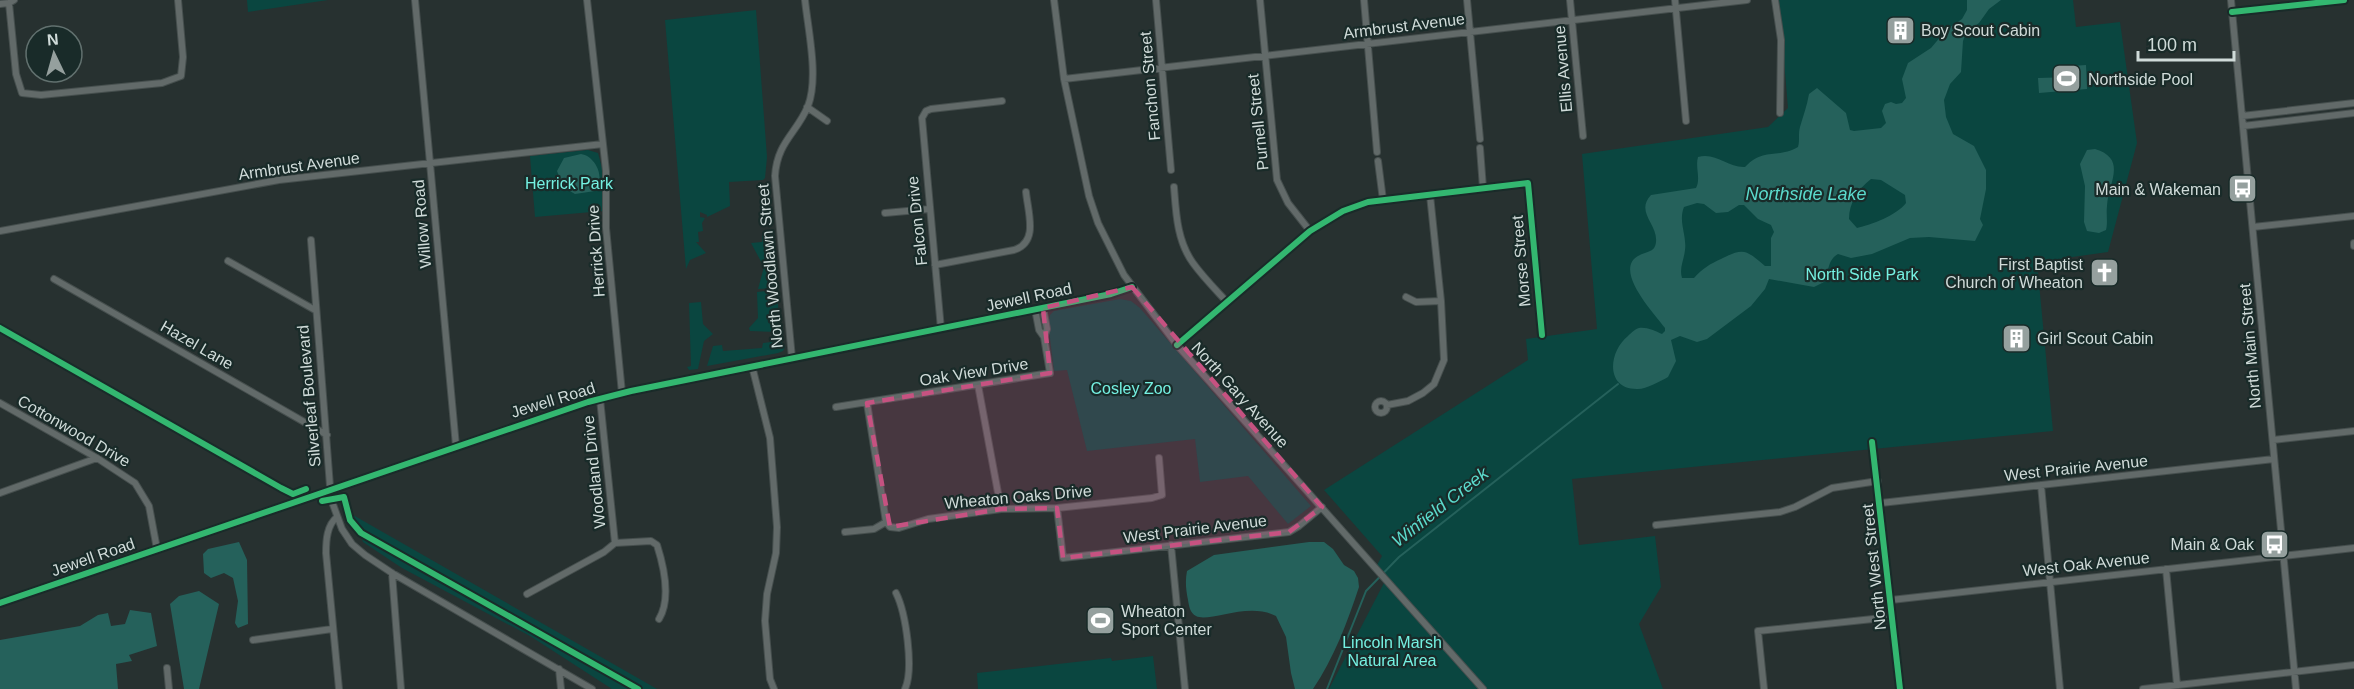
<svg xmlns="http://www.w3.org/2000/svg" width="2354" height="689" font-family="Helvetica,sans-serif">
<rect width="100%" height="100%" fill="#273130"/>
<path fill="#0a4640" d="M247,0H328L248,12Z
M1779,0H2073L2076,27L2120,22L2137,143L2108,252L2037,262L2053,431L1572,479L1579,545L1655,536L1661,587L1639,624L1663,689H1329L1386,579L1376,567L1382,556L1324,490L1528,360L1526,339L1597,329L1582,154L1768,127L1788,108Z
M756,10L767,157L765,178L763,180L729,182L730,206L707,217V215L700,212V217L705,218L702,223L703,231L698,232L699,242H696L706,253L690,260L686,269L665,20Z
M588,150L598,153L602,168L603,211L535,217L530,156Z
M762,235H769L772,238L776,288L758,289L764,267L751,243L762,242Z
M777,290L780,332L750,331L749,328L758,318L757,292Z
M1120,299L1131,301L1140,308L1311,506L1288,524L1248,476L1200,482L1195,439L1087,451L1067,370L1054,371L1048,322L1050,315L1054,311Z
M701,302L703,324L713,334L704,341L698,369L689,370L687,367L691,366L689,303Z
M781,341L785,347L783,351L778,353L707,366L713,346L722,345L723,351L762,348L763,343Z
M353,515L657,689H612L530,636L402,568L363,542Z
M1153,656L1157,689H978L977,673L1111,658L1112,661Z"/>
<path fill="#25615b" fill-rule="evenodd" d="M1967,0H2001L1989,9L1979,23L1966,33L1963,41L1961,72L1950,84L1944,100L1946,117L1953,134L1974,146L1986,170V189L1980,219L1983,225L1975,241L1929,237L1910,238L1872,254L1851,258L1838,254C1827,260 1829,273 1824,282L1814,287L1769,279L1765,289L1751,306L1707,339L1697,342L1680,336L1671,340L1676,361L1668,377C1661,381 1646,389 1638,389C1605,390 1608,352 1628,336C1631,333 1635,329 1639,328C1647,327 1655,331 1662,334L1665,331V328C1654,313 1611,268 1640,255C1648,251 1655,252 1656,242C1658,224 1635,212 1651,195L1696,188C1701,179 1695,167 1698,157C1716,152 1728,168 1745,167C1764,147 1777,159 1798,147C1800,140 1798,134 1800,127C1803,116 1807,106 1809,94L1817,88L1846,113L1850,130L1854,131L1881,128L1886,123L1882,111L1885,104L1891,102L1896,104L1902,103L1906,98L1902,79L1908,63L1931,48L1947,29L1962,19L1967,10ZM1871,179L1881,180L1905,195L1906,203C1897,215 1871,225 1857,228L1849,219C1849,203 1858,189 1871,179ZM1697,203L1704,204L1716,213L1728,212L1739,205H1744L1758,219L1771,225L1774,232L1771,238V266H1765C1746,250 1744,247 1721,259C1710,264 1703,268 1694,278H1682C1679,268 1684,260 1685,250C1687,235 1678,222 1684,207Z
M2086,65L2087,89L2039,93L2038,78L2072,77V66Z
M2095,149C2128,159 2108,183 2107,206C2106,215 2108,222 2106,230L2099,233L2087,231L2084,222L2085,186L2080,164L2087,150Z
M581,154C596,156 606,179 595,191L575,194L563,187L557,171L564,158Z
M239,542L247,560L248,624L238,628L235,623L238,601L233,578L224,573L211,578L204,573L203,554L208,549Z
M1309,542H1324L1333,549L1344,565L1354,571L1358,578L1359,587C1347,623 1334,658 1313,689H1295L1291,673L1286,637L1276,616C1248,601 1209,623 1196,616C1190,613 1189,606 1188,600C1186,590 1185,581 1187,571L1214,555Z
M199,591L219,604L199,689H184L170,604L179,596Z
M130,610L151,613L157,646L129,655L132,661L116,664L118,689H0V640L80,626L98,615L108,613L111,626L125,624Z"/>
<g fill="none" stroke-linecap="round" stroke-linejoin="round">
<path stroke="#25615b" stroke-width="2" d="M1327,689L1366,591L1399,557L1618,384"/>
<defs>
<path id="minor" d="M415,0L456,446
M587,0L606,171V228L622,393
M1054,0L1064,79L1089,196L1098,223L1124,275L1177,345L1483,689
M1156,0L1171,170
M1260,0L1277,180L1288,203L1310,231
M1364,0L1377,152
M1467,0L1480,139
M1570,0L1583,136
M1675,0L1686,121
M1775,0L1781,40L1780,113
M2231,0L2296,689
M9,3L16,74L22,93L41,95L162,83L181,76L183,57L178,0
M0,4L9,3L14,0
M2232,12L2344,0
M1064,79L1747,0
M807,107L827,121
M2242,116L2354,103
M2243,126L2354,113
M1480,148L1483,188
M1378,161L1383,200
M1174,187C1176,213 1177,241 1193,263C1203,277 1216,290 1227,302
M885,213L929,209
M2253,227L2354,216
M0,231L279,180L603,144
M311,240L331,499L342,529L352,544L365,555L392,573L592,689
M2354,243V246
M228,261L315,310
M935,265L1014,250C1039,242 1028,213 1026,192
M54,279L327,435
M1406,297L1416,302L1441,301
M1035,309L1039,330L1044,337
M941,329L922,118L926,111L931,109L1002,101
M1177,345L1310,231L1343,211L1368,202L1528,183L1542,335
M792,358L775,176C777,142 797,133 808,106C819,77 808,30 805,0
M752,366L770,438L777,527L776,553L767,594L765,621L770,679L774,689
M978,385L1001,509
M600,399L615,543
M1375 407a6 6 0 1 1 12 0a6 6 0 1 1-12 0Z
M0,403L97,458L135,483L149,506L157,549
M867,403L886,522
M1387,405L1408,401L1423,393L1434,384L1444,360L1441,301L1430,195
M836,407L1050,373L1044,337L1047,329L1043,308
M2273,440L2354,431
M1872,442L1900,689
M2041,485L2060,689
M0,493L97,458
M1881,503L2274,459
M1057,508L1063,558L1289,532L1299,526L1322,507
M337,517C327,525 326,540 326,553L339,689
M1656,525L1780,512L1795,507L1832,488L1878,481
M845,532L874,529L886,522L890,527L899,528L928,519L1001,509L1057,508L1152,498L1162,495L1159,458
M615,543L651,541L657,545C664,567 671,599 659,619
M1171,545L1185,689
M2166,569L2177,685
M392,573L401,689
M896,593C906,613 914,669 905,689
M527,594L604,552L615,543
M1891,600L2354,548
M0,603L588,402L631,391L1111,294L1132,287
M253,640L332,629
M167,668L169,689
M559,669L561,689
M1764,689L1758,631L1892,617
M2143,689L2354,665"/>
</defs>
<use href="#minor" stroke="#464f4e" stroke-width="8"/>
<use href="#minor" stroke="#626a69" stroke-width="6"/>
<defs>
<path id="cycleway" d="M2232,12L2344,0
M0,328L281,488L293,494L306,489
M1177,345L1310,231L1343,211L1368,202L1528,183L1542,335
M1872,442L1900,689
M322,501L344,497L350,520L361,533L638,689
M0,603L588,402L631,391L1111,294L1132,287"/>
</defs>
<use href="#cycleway" stroke="#192b29" stroke-width="10"/>
<use href="#cycleway" stroke="#33b770" stroke-width="6"/>
</g>
<path fill="#c65281" fill-opacity="0.2" stroke="#c65281" stroke-width="4.5" stroke-dasharray="12 8" stroke-linejoin="round" d="M1132,287L1322,507L1289,532L1063,558L1057,508L1001,509L890,527L867,403L1050,373L1043,308Z"/>
<defs>
<symbol id="building-square" viewBox="-11 -11 22 22"><rect x="-9" y="-9" width="18" height="18" rx="4" fill="#95a09e" stroke="#192b29"/><path d="M-4-6H4V6H1V3H-1V6H-4ZM-2.5-4.3h1.7v1.8h-1.7ZM.8-4.3h1.7v1.8H.8ZM-2.5-1h1.7V.8h-1.7ZM.8-1h1.7V.8H.8Z" fill="#fff"/></symbol>
<symbol id="stadium-square" viewBox="-11 -11 22 22"><rect x="-9" y="-9" width="18" height="18" rx="4" fill="#95a09e" stroke="#192b29"/><path d="M0-5a6.5 5 0 1 0 0 10a6.5 5 0 1 0 0-10ZM-3.5-1.8h7v3.6h-7Z" fill="#fff"/></symbol>
<symbol id="bus-square" viewBox="-11 -11 22 22"><rect x="-9" y="-9" width="18" height="18" rx="4" fill="#95a09e" stroke="#192b29"/><path d="M-5-6H5V4H4V6H2V4H-2V6H-4V4H-5ZM-3.5-4V0h7V-4ZM-3.5 1.2v1.5H-2V1.2ZM2 1.2v1.5H3.5V1.2Z" fill="#fff"/></symbol>
<symbol id="church-square" viewBox="-11 -11 22 22"><rect x="-9" y="-9" width="18" height="18" rx="4" fill="#95a09e" stroke="#192b29"/><path d="M-1.2-6h2.4v3.5h3.3v2.4h-3.3V6h-2.4V-.1h-3.3v-2.4h3.3Z" fill="#fff"/></symbol>
</defs>
<g fill-rule="evenodd">
<use href="#building-square" x="1884" y="14" width="33" height="33"/>
<use href="#stadium-square" x="2050" y="62" width="33" height="33"/>
<use href="#bus-square" x="2226" y="172" width="33" height="33"/>
<use href="#church-square" x="2088" y="256" width="33" height="33"/>
<use href="#building-square" x="2000" y="322" width="33" height="33"/>
<use href="#bus-square" x="2258" y="528" width="33" height="33"/>
<use href="#stadium-square" x="1084" y="604" width="33" height="33"/>
</g>
<g text-anchor="middle" dominant-baseline="central" stroke-width="4.5" stroke-linejoin="round" paint-order="stroke">
<g font-size="16" fill="#d0dbd9" stroke="#192b29">
<text transform="translate(1404 26) rotate(-7)">Armbrust Avenue</text>
<text transform="translate(1563 69) rotate(-95)">Ellis Avenue</text>
<text transform="translate(1150 86) rotate(-95)">Fanchon Street</text>
<text transform="translate(1258 122) rotate(-96)">Purnell Street</text>
<text transform="translate(299 166) rotate(-8)">Armbrust Avenue</text>
<text transform="translate(917 221) rotate(-96)">Falcon Drive</text>
<text transform="translate(422 224) rotate(-95)">Willow Road</text>
<text transform="translate(596 251) rotate(-94)">Herrick Drive</text>
<text transform="translate(1521 261) rotate(-95)">Morse Street</text>
<text transform="translate(770 266) rotate(-95)">North Woodlawn Street</text>
<text transform="translate(1029 297) rotate(-12)">Jewell Road</text>
<text transform="translate(197 345) rotate(30)">Hazel Lane</text>
<text transform="translate(2250 346) rotate(-95)">North Main Street</text>
<text transform="translate(974 372) rotate(-9)">Oak View Drive</text>
<text transform="translate(1240 395) rotate(48)">North Gary Avenue</text>
<text transform="translate(309 396) rotate(-95)">Silverleaf Boulevard</text>
<text transform="translate(553 400) rotate(-17)">Jewell Road</text>
<text transform="translate(74 431) rotate(30)">Cottonwood Drive</text>
<text transform="translate(2076 468) rotate(-6)">West Prairie Avenue</text>
<text transform="translate(594 472) rotate(-96)">Woodland Drive</text>
<text transform="translate(1018 497) rotate(-5)">Wheaton Oaks Drive</text>
<text transform="translate(1195 529) rotate(-7)">West Prairie Avenue</text>
<text transform="translate(93 557) rotate(-19)">Jewell Road</text>
<text transform="translate(2086 564) rotate(-6)">West Oak Avenue</text>
<text transform="translate(1874 567) rotate(-96)">North West Street</text>
</g>
<g font-size="16" fill="#d0dbd9" stroke="#192b29" text-anchor="start">
<text x="1921" y="30">Boy Scout Cabin</text>
<text x="2088" y="79">Northside Pool</text>
<text x="2221" y="189" text-anchor="end">Main &amp; Wakeman</text>
<text x="2083" y="264" text-anchor="end">First Baptist<tspan x="2083" dy="18">Church of Wheaton</tspan></text>
<text x="2037" y="338">Girl Scout Cabin</text>
<text x="2254" y="544" text-anchor="end">Main &amp; Oak</text>
<text x="1121" y="611">Wheaton<tspan x="1121" dy="18">Sport Center</tspan></text>
</g>
<g font-size="16" fill="#75f1e2" stroke="#192b29">
<text x="569" y="183">Herrick Park</text>
<text x="1862" y="274">North Side Park</text>
<text x="1131" y="388">Cosley Zoo</text>
<text x="1392" y="642">Lincoln Marsh<tspan x="1392" dy="18">Natural Area</tspan></text>
</g>
<g font-size="18" font-style="italic" fill="#5bdacc" stroke="#192b29">
<text x="1806" y="194">Northside Lake</text>
<text transform="translate(1440 507) rotate(-38)">Winfield Creek</text>
</g>
</g>
<g transform="translate(54 54) rotate(355)"><circle r="28" fill="#192b29" stroke="#62716f" stroke-width="1.5"/>
<path d="M0-4.5L10 22L0 15L-10 22Z" fill="#95a09e"/>
<text y="-9" font-size="16" font-weight="bold" text-anchor="middle" fill="#d0dbd9">N</text>
</g>
<path d="M2138 51v9h96v-9" fill="none" stroke="#d0dbd9" stroke-width="3"/>
<text x="2147" y="51" font-size="18" fill="#d0dbd9" stroke="#192b29" stroke-width="4.5" paint-order="stroke">100 m</text>
</svg>
